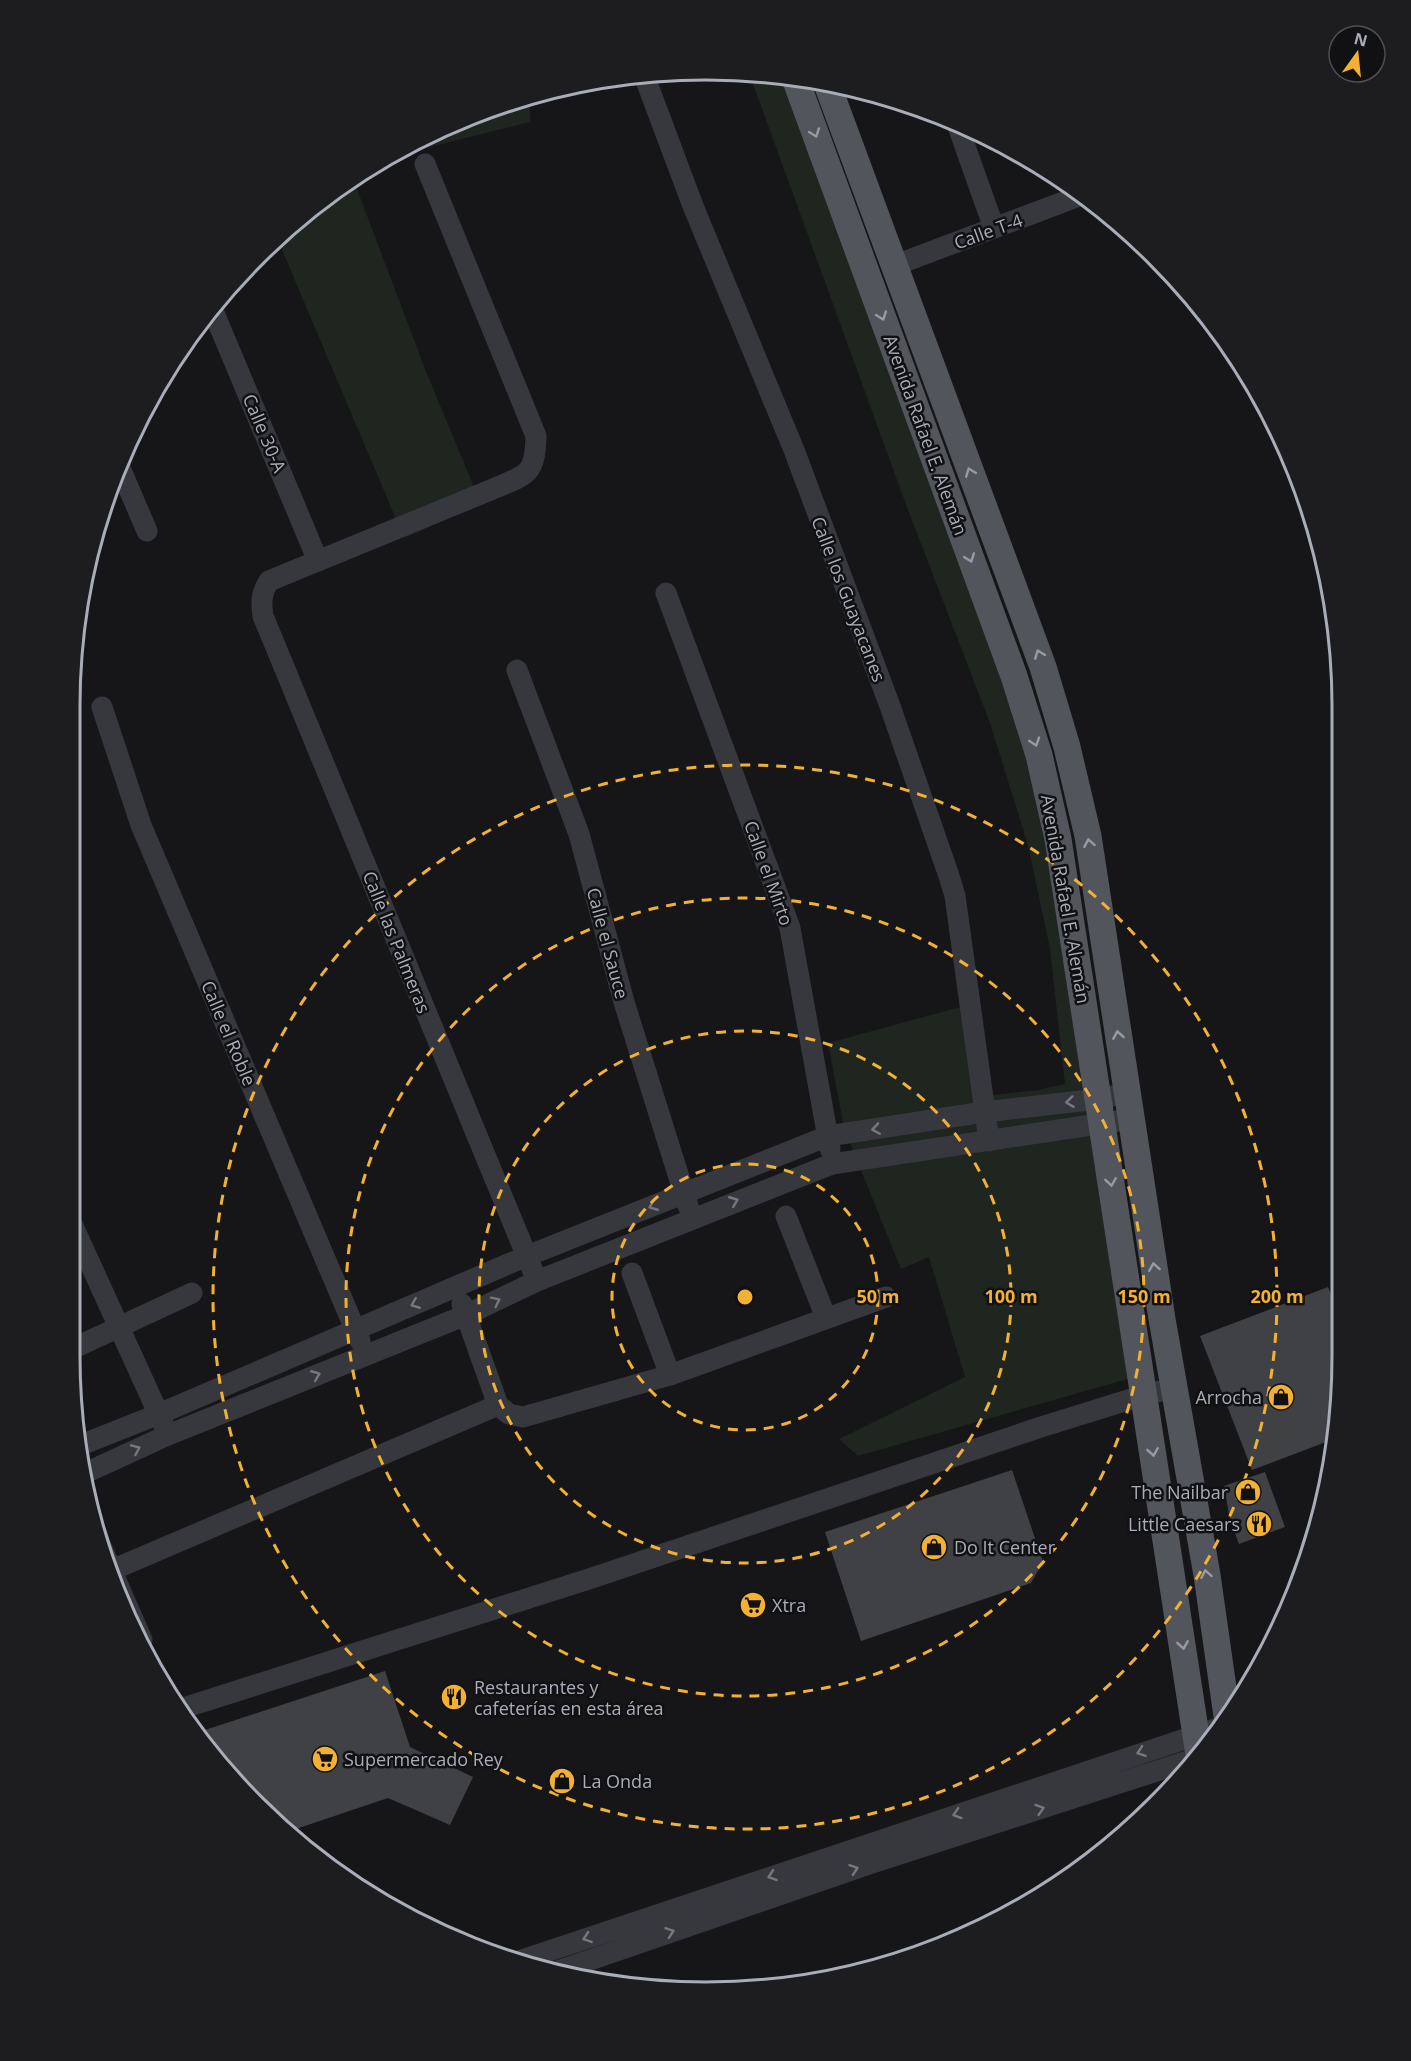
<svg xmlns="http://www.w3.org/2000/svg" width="1411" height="2061" font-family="'Open Sans',sans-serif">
<rect width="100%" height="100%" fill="#161618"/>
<path fill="#1e261f" d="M749,73L780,76L998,663L1035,768L1131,1378L858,1456L839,1439L965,1377L929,1257L901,1269L844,1128L828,1043L975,1003L991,1095L1039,1090L1065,1084L1050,949L1028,845L990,723L905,502Z
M530,97V122L386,158L462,118Z
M352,176L425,369L481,504L404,538L277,238Z"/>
<path fill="#404145" d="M1328,1287L1336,1307L1342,1305V1356L1334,1439L1252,1470L1200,1336Z
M1012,1470L1043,1562L1031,1583L861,1641L825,1532Z
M1265,1472L1285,1527L1239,1544L1230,1520L1224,1486Z
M385,1671L410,1747L473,1777L450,1825L388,1798L287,1832L227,1775L209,1751L202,1731Z"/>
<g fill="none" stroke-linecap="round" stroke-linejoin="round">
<path stroke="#37383d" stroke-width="21" d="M644,75L693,206L794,450L890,706L949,876L955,896L989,1141
M956,121L994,228
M425,164L536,436C535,476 527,474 493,489L269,581C261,593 261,602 263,616L537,1281
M893,266L1082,195
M211,306L318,561
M120,468L147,531
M666,593L790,928L830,1149
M517,670L579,834L624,1002L688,1206
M102,707L141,825L360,1341
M786,1216L826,1318
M73,1226L164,1426
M632,1273L670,1375
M462,1304L498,1405L509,1414L523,1417L670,1375L886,1297
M74,1348L192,1293
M76,1447L159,1414L527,1256L828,1136L984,1112L1098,1099L1127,1093
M83,1474L168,1435L466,1315L537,1281L832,1164L1131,1119
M97,1537L142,1640
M112,1570L498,1405
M177,1710L592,1578L1041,1427L1144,1395L1173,1388
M519,1961L1221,1727
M555,1972L872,1863L1197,1758"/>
<path stroke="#53555c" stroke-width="27" d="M795,78L1014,676L1039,755L1058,839L1199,1755
M826,81L1043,667L1067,747L1088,836L1162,1319L1207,1575L1227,1716"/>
</g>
<defs><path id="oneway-chevron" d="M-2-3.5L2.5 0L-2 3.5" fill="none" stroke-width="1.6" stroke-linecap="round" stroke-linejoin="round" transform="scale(1.5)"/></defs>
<g stroke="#979ba6">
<use href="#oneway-chevron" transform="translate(815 133) rotate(70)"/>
<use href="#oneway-chevron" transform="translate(882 316) rotate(70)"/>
<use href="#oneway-chevron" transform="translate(970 472) rotate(-111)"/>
<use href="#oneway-chevron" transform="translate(970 558) rotate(70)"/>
<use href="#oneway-chevron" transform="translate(1039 654) rotate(-111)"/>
<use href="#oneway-chevron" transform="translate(1035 742) rotate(72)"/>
<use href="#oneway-chevron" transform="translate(1089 843) rotate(-100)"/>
<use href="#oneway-chevron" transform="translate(1118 1035) rotate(-99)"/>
<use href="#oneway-chevron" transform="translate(1111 1182) rotate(81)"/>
<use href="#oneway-chevron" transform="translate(1154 1267) rotate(-99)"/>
<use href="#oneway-chevron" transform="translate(1153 1452) rotate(81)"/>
<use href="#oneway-chevron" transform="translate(1206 1574) rotate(-100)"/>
<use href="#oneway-chevron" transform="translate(1183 1645) rotate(81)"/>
</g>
<g stroke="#757881">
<use href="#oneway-chevron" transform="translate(1070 1102) rotate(173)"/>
<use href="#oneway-chevron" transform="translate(876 1129) rotate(171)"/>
<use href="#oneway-chevron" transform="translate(734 1201) rotate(-22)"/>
<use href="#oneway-chevron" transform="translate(653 1206) rotate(158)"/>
<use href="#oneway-chevron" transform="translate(496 1301) rotate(-26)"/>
<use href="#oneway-chevron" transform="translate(415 1304) rotate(158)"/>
<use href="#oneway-chevron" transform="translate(316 1375) rotate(-22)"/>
<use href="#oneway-chevron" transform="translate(136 1449) rotate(-24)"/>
<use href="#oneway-chevron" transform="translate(1141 1752) rotate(161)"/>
<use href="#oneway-chevron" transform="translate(1040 1809) rotate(-17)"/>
<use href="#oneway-chevron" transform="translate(957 1814) rotate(162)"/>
<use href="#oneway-chevron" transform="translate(854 1869) rotate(-19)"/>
<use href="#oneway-chevron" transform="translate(772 1876) rotate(161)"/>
<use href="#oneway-chevron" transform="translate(670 1932) rotate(-19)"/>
<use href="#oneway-chevron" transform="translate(587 1938) rotate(161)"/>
</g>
<g fill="none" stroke="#f2b134" stroke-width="3" stroke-dasharray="10 8">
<circle cx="745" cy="1297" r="133"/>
<circle cx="745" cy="1297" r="266"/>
<circle cx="745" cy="1297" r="399"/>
<circle cx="745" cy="1297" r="532"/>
</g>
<defs>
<symbol id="shop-disc" viewBox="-11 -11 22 22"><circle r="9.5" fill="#f2b134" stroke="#111113"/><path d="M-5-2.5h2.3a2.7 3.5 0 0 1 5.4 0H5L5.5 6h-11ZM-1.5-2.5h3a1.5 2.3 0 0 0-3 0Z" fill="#111"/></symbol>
<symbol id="restaurant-disc" viewBox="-11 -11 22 22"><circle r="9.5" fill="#f2b134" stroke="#111113"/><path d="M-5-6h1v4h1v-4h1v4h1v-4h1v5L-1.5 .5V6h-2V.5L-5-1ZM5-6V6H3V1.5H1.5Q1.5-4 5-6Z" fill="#111"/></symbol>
<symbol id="supermarket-disc" viewBox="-11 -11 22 22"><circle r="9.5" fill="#f2b134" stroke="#111113"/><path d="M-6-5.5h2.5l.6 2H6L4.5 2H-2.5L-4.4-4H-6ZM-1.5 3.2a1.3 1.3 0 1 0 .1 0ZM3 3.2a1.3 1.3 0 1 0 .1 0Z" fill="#111"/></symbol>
</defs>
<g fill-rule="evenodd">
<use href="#shop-disc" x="1266" y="1382" width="30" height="30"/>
<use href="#shop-disc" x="1233" y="1477" width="30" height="30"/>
<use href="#restaurant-disc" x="1244" y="1509" width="30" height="30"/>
<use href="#shop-disc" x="919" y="1532" width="30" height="30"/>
<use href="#supermarket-disc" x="738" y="1590" width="30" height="30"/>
<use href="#restaurant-disc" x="439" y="1682" width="30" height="30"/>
<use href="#supermarket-disc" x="310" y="1744" width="30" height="30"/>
<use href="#shop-disc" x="547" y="1766" width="30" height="30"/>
</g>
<g text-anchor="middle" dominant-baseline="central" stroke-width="5" stroke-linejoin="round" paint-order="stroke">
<g font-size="18" fill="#a8adb8" stroke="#111113">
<text transform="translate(988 231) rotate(-20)">Calle T-4</text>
<text transform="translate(265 433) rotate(67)">Calle 30-A</text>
<text transform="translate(926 435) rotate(70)">Avenida Rafael E. Alemán</text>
<text transform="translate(849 599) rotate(69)">Calle los Guayacanes</text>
<text transform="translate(769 873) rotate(70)">Calle el Mirto</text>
<text transform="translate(1066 899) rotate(80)">Avenida Rafael E. Alemán</text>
<text transform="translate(397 942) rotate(68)">Calle las Palmeras</text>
<text transform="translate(608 943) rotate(75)">Calle el Sauce</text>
<text transform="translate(229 1033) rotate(67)">Calle el Roble</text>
</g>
<g font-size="18" fill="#a8adb8" stroke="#111113" text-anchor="start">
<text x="1262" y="1397" text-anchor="end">Arrocha</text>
<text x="1228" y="1492" text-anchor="end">The Nailbar</text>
<text x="1240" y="1524" text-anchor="end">Little Caesars</text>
<text x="954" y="1547">Do It Center</text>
<text x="772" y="1605">Xtra</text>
<text x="474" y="1687">Restaurantes y<tspan x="474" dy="21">cafeterías en esta área</tspan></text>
<text x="344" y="1759">Supermercado Rey</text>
<text x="582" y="1781">La Onda</text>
</g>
</g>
<path d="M0 0H1411V2061H0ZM706 80H706A626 626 0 0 1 1332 706V1356A626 626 0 0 1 706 1982H706A626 626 0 0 1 80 1356V706A626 626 0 0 1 706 80Z" fill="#1d1d20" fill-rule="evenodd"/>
<path fill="none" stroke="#a8adb8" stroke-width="3" d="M706 80H706A626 626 0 0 1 1332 706V1356A626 626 0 0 1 706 1982H706A626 626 0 0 1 80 1356V706A626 626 0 0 1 706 80Z"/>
<circle cx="745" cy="1297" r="9" fill="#f2b134" stroke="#111113" stroke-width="3"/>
<g font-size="18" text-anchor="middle" font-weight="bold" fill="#f2b134" stroke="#111113" stroke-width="5" stroke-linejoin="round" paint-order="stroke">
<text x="878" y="1303">50 m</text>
<text x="1011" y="1303">100 m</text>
<text x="1144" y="1303">150 m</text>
<text x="1277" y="1303">200 m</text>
</g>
<g transform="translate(1357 54) rotate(15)"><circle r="28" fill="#111113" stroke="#4d4f55" stroke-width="1.5"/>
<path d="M0-4.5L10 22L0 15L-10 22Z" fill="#f2b134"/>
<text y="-9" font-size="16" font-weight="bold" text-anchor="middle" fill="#a8adb8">N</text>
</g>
</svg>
